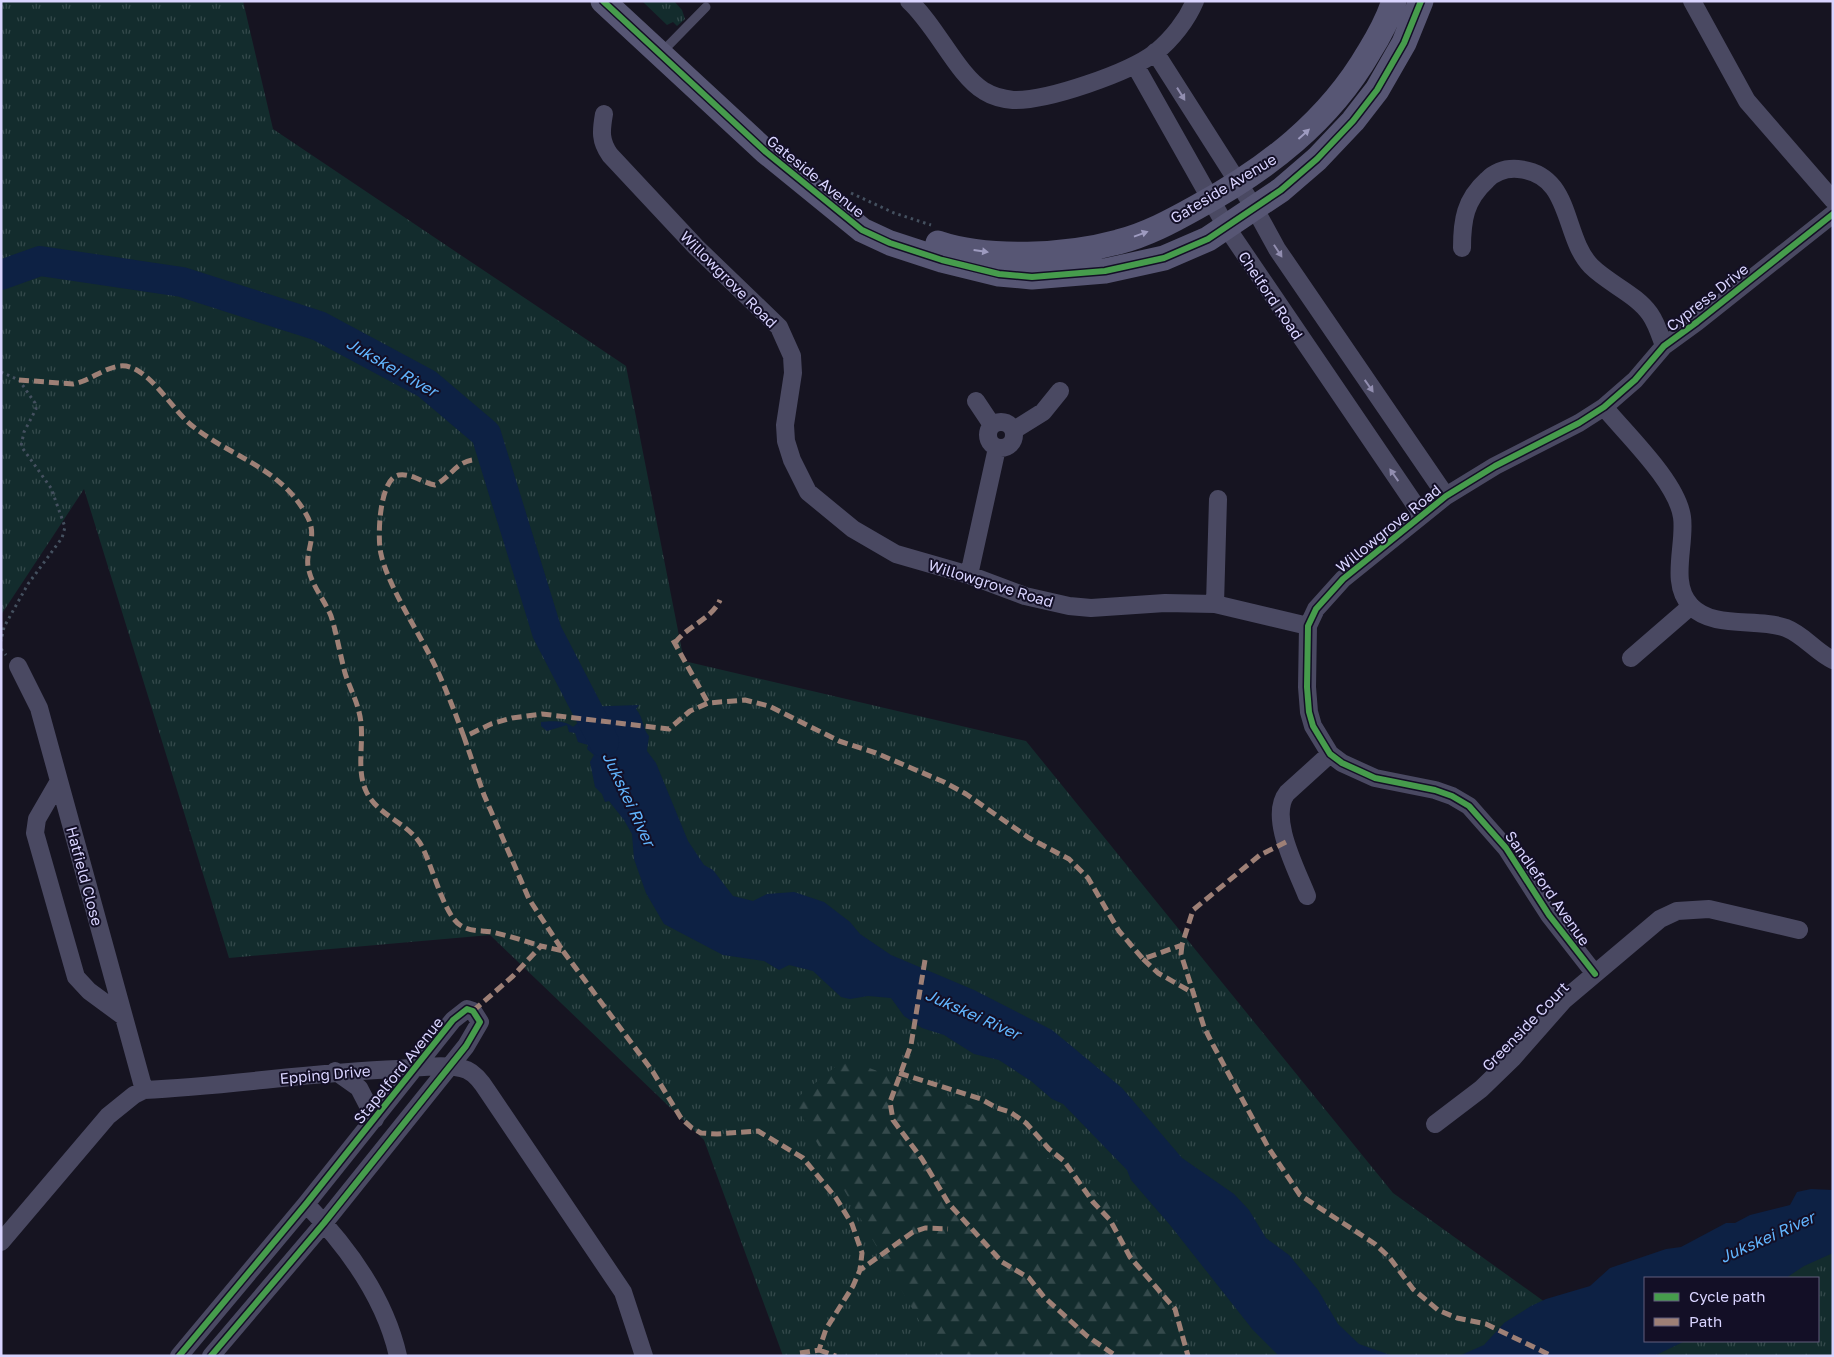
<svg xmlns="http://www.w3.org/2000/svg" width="1834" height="1357" font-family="'Golos Text',sans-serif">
<defs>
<pattern id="grass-tufts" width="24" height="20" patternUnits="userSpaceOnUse" patternTransform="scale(1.25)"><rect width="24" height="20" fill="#132c2d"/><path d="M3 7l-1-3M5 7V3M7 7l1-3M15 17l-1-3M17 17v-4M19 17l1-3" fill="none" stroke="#354a4c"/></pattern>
<pattern id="forest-firs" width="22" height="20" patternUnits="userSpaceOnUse" patternTransform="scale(1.25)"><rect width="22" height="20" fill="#132c2d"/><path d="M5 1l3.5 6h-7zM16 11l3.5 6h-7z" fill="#354a4c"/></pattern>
</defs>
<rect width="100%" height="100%" fill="#161421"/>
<path fill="url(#grass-tufts)" d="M1,1H243L273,129L626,366L684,661L1026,741L1393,1193L1620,1356H783L704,1140L490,935L229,958L84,489L1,615Z
M642,1H674L682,10L685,19L677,26L673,22L667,25Z
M1833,1247V1356H1622L1651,1341H1818V1278H1772Z"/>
<path fill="url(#forest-firs)" d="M845,1059L980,1109L1106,1200L1181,1336V1356H943L936,1350L793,1101Z"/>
<path fill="#0d2144" d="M639,705L636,709C644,718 642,728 649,736L647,751L656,763L688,841L704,865L713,870L733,896L753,901L767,894L794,892L824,902L850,922L860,934L891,955L974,990L1052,1030L1122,1088L1182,1158L1234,1194L1249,1210L1266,1238L1289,1255L1318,1290L1338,1324L1359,1344L1393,1356H1279L1253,1330L1170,1225L1131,1180L1127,1170L1063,1104L1052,1099L1031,1081L999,1060L974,1054L944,1035L922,1028L904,1016L891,998L868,996L850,999L841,997L813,971L789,965L779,970L764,961L723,955L664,924L646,893L634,859L632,834L624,820L609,801L605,802L602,794L595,787L590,762L594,755L587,749L588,745L578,742L575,733L569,732L567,725L547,731L541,726V722C551,721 565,720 573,727L580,721L578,711H580V707Z
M1811,1189L1833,1190V1253L1804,1266L1786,1278H1645V1341H1685L1654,1356H1459L1484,1345L1504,1323L1531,1306L1546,1299L1590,1286L1610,1268L1666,1249L1681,1247L1726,1223H1735L1750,1215L1790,1205L1797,1192Z"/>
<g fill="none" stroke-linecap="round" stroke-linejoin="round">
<path stroke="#0d2144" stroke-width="30" d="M1,275L40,261L182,282L319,326L427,384L486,434L547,632L604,742"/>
<path stroke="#44505f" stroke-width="3" stroke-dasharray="2.5 4" stroke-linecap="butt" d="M851,193L894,213L931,225
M1,372L19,380L35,403L36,409L24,432L21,446L51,488L65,527L62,538L28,584L4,627L1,641
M1,649L6,655"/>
<path stroke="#4a4962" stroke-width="9" d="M661,53L706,7"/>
<path stroke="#4a4962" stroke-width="18" d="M909,1C936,25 958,76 984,91C992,96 1003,99 1013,100C1047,101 1129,73 1156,52C1172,39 1187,20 1195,1
M1692,1L1747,101L1833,200
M1155,52L1255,209L1277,249L1446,496
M1135,65L1227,228L1422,515
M604,114C601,131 600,141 610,155L696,247L779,327L792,356L793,373L785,425L786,441L792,460L808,492L853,529L896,554L969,575L1025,596L1069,606L1091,608L1165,603L1215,604L1308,626
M1462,248C1462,220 1465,200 1487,180C1495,172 1506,168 1518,169C1573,174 1562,236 1591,266C1609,284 1636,294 1650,314C1657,324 1660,335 1664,346
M976,401L992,425
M1604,407C1627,435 1677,482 1682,517C1686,544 1669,584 1691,606C1714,630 1757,617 1786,628C1804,635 1816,652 1833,660
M988 435a13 13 0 1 1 26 0a13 13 0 1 1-26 0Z
M1014,430L1043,412L1060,391
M969,575L997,448
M1215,604L1218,499
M1631,658L1691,606
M18,666L39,708L144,1090
M59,781L37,819L35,833L76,977L89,991L123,1016
M1307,896C1297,870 1268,817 1287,793L1330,754
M1595,974L1549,915L1506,848L1469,806L1452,796L1435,790L1375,778L1342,763L1330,754L1313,726L1309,712L1307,687L1308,626L1316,609L1343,579L1446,496L1495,466L1579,423L1604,407L1635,380L1664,346L1697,322L1833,214
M335,1071L359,1088L375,1119
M1435,1124L1481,1089L1513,1058L1564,1000L1660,919L1677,911L1709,909L1799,930
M306,1204C347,1246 385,1298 398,1356
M1,1242L108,1116L134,1095L144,1090C229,1086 313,1072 398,1069C416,1068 450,1063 467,1070C476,1074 483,1084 488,1092L623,1292L644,1356
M179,1356L306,1204L453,1020L467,1009L473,1011L480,1022L466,1046L324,1223L211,1356"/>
<path stroke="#575674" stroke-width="25" d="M603,1L766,152L862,230L890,243L942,260L999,274L1032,277L1105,271L1164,258L1208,239L1281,190L1317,159L1353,121L1377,90L1404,43L1421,1
M938,243C988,260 1067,256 1118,242C1146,235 1172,221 1197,207C1267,169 1329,121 1369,52C1379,36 1388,19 1394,1"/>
<path stroke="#9e8076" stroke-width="5" stroke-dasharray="10 5" stroke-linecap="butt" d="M19,380L73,384C90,381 103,368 120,366C148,363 173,413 195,428C234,458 280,468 306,514C320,538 303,551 309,571C313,587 325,601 331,616C337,635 340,654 345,673C349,686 356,699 359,712C366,738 355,767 366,791C377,815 406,822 420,843C432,863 443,914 460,925C470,932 481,930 492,932C509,936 525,941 541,946
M673,640L708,703
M675,643C687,626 712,619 720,600
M464,737C453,707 442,678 427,650C413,624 387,582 381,554C377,539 379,478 399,475C411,473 423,483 435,485C450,478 455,463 472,460
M1182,945L1181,954L1204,1027L1212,1043L1268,1147L1300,1195L1375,1244L1389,1257L1413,1289L1438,1310L1457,1318L1486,1324L1552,1356
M563,951L653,1072L681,1118L692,1128L701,1133L717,1134L758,1131L803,1158L836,1198L852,1224L862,1253L860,1270
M1143,959L1158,973L1195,994
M925,960L911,1045L890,1102L893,1120L922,1159L949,1204L1002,1262L1029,1278L1044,1297L1087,1336L1116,1356
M473,1011L513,976L541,946L563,951L529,899L484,795L464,737L491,724L512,718L542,714L669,729L690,711L708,703L745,700L769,706L839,741L876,753L944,782L966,794L1029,838L1069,859L1088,878L1119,931L1143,959L1182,945L1193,910L1260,855L1286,842
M899,1073L981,1099L997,1108L1010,1112L1026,1123L1049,1149L1064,1161L1093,1202L1110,1220L1130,1257L1175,1309L1188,1356
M819,1350L836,1356
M800,1353L819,1350L826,1329L853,1286L860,1270L913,1232L925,1228L948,1229"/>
<defs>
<path id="cycleway" d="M603,1L766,152L862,230L890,243L942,260L999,274L1032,277L1105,271L1164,258L1208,239L1281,190L1317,159L1353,121L1377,90L1404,43L1421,1
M1595,974L1549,915L1506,848L1469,806L1452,796L1435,790L1375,778L1342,763L1330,754L1313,726L1309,712L1307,687L1308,626L1316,609L1343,579L1446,496L1495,466L1579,423L1604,407L1635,380L1664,346L1697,322L1833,214
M179,1356L306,1204L453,1020L467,1009L473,1011L480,1022L466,1046L324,1223L211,1356"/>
</defs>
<use href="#cycleway" stroke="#130f26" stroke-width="9"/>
<use href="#cycleway" stroke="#469c4c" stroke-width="6"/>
</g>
<defs><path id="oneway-solid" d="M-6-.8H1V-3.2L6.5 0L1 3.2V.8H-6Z" transform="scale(1.25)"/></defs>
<g fill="#928eb0">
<use href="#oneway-solid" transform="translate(1181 94) rotate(58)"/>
<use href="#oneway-solid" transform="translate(1278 251) rotate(57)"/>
<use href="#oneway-solid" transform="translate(1369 386) rotate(55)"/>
<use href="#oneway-solid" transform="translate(1394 475) rotate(-125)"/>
</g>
<g fill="#9e9bc0">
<use href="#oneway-solid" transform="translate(1304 134) rotate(-42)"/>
<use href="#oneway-solid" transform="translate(1141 234) rotate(-20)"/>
<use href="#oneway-solid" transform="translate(981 251) rotate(8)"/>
</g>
<g text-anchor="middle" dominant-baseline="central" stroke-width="4" stroke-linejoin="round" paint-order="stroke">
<g font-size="15" fill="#d9d4ff" stroke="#130f26">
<text transform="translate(816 176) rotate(39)">Gateside Avenue</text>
<text transform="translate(1223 188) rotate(-31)">Gateside Avenue</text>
<text transform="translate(729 279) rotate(45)">Willowgrove Road</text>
<text transform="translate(1271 295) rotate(56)">Chelford Road</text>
<text transform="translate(1707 297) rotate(-38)">Cypress Drive</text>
<text transform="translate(1388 528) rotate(-39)">Willowgrove Road</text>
<text transform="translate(991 583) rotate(17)">Willowgrove Road</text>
<text transform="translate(85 876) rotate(75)">Hatfield Close</text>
<text transform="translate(1548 888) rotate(55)">Sandleford Avenue</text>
<text transform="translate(1525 1026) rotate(-46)">Greenside Court</text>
<text transform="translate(398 1070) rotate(-51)">Stapelford Avenue</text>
<text transform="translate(325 1074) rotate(-5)">Epping Drive</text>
</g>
<g font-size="16" font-style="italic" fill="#62b6ff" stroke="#130f26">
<text transform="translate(392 367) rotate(30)">Jukskei River</text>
<text transform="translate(629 799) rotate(65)">Jukskei River</text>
<text transform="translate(973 1014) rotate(24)">Jukskei River</text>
<text transform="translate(1767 1237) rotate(-24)">Jukskei River</text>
</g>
</g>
<rect width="1834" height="1357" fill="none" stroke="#d9d4ff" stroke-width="5"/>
<rect x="1644" y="1277" width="175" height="65" fill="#130f26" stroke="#625e7d"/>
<rect x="1654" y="1293" width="25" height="8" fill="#469c4c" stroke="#625e7d"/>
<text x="1689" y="1302" font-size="15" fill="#d9d4ff">Cycle path</text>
<rect x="1654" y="1318" width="25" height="8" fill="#9e8076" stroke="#625e7d"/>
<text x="1689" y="1327" font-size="15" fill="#d9d4ff">Path</text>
</svg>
